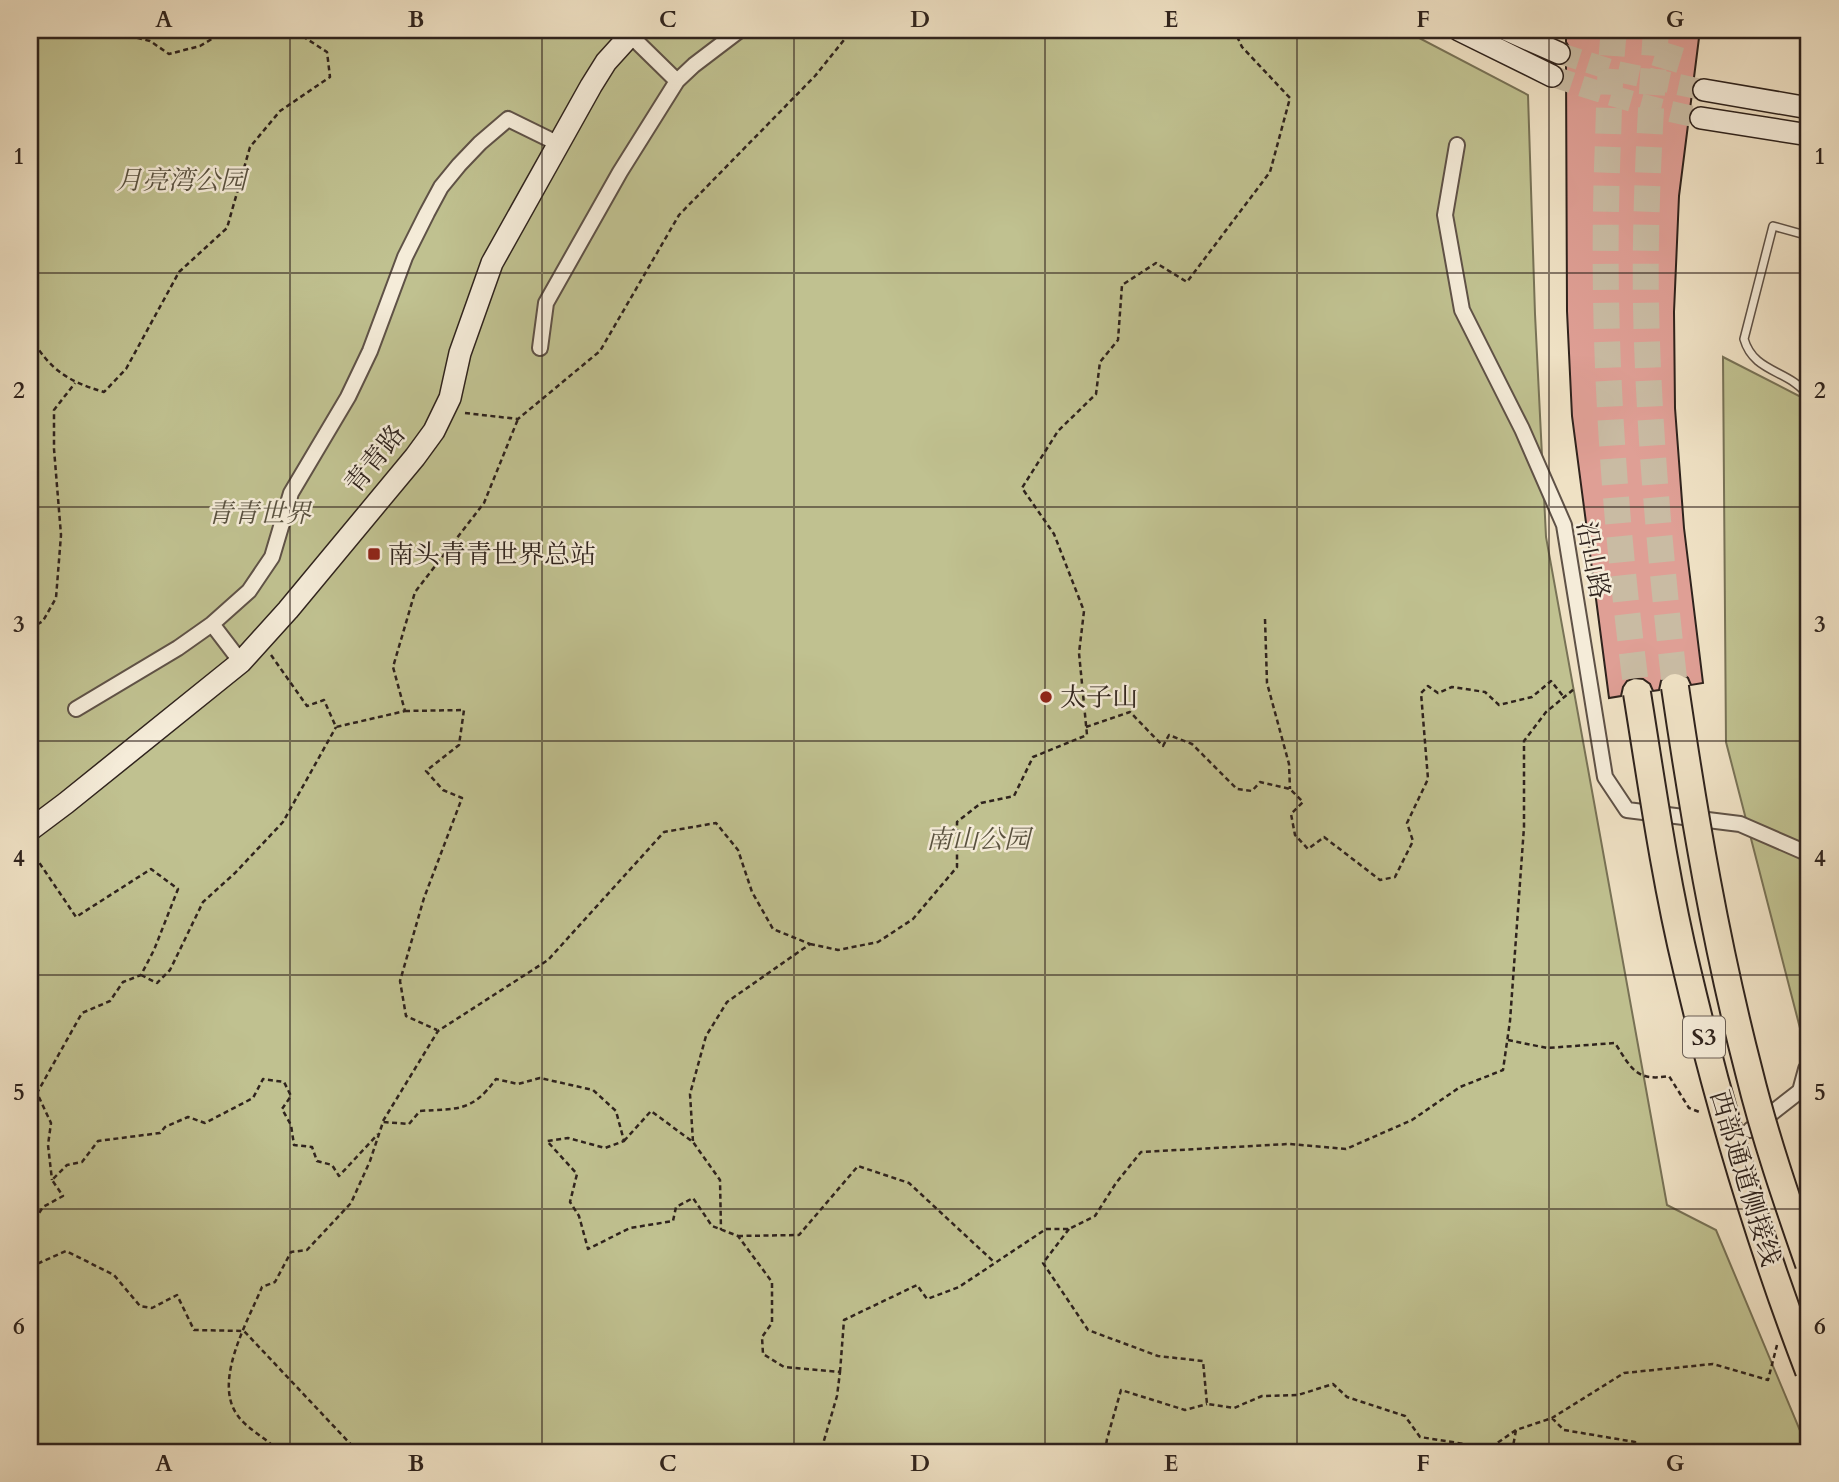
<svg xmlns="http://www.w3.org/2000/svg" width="1839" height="1482" font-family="Cardo,'Noto Serif SC',serif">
<rect width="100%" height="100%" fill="#efe1c4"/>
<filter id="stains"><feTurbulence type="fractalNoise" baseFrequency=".00286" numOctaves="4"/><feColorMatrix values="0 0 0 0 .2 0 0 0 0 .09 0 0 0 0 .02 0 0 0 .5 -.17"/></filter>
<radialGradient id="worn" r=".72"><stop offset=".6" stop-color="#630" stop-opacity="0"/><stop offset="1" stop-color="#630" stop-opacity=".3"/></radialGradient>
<path fill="#c0c190" stroke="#787256" stroke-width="2" d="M30,30H1404L1528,95L1535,314L1546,537L1667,1205L1716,1230L1809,1452H30Z
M1723,357L1803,398L1809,408V1063L1726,742Z"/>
<path fill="#df9f95" stroke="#2f231d" stroke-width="2" d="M1566,30H1700L1679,196L1674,312L1675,408L1684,528L1703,683L1691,685L1688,678L1681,673L1672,672L1666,674L1661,681L1659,690L1653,691L1650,684L1643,679L1634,678L1627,681L1623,687L1621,696L1609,698L1572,416L1567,311L1566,64L1572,52L1566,42Z"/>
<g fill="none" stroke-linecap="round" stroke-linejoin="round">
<path stroke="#c9bba3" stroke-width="21" stroke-dasharray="21 10" stroke-linecap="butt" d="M1559,53L1615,71L1704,90
M1552,76C1601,93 1650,108 1701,118"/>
<path stroke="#c9bba3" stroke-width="26" stroke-dasharray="26 13" stroke-linecap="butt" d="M1614,30C1610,67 1609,104 1608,141C1600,327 1613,510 1637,693
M1656,30C1649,134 1643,239 1647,343C1651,458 1662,573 1675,687
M1664,69L1676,30"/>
<defs>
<path id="lane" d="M1809,236L1773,226L1744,339C1754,374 1790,369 1809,397"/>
<path id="street" d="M630,35L677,81
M1457,145L1445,215L1462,310L1522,429L1564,525L1605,777L1627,810L1740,824L1809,854
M540,348L546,303L620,172L677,81L694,65L740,30
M212,624L241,662
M76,709L178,648L212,624L249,591L272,557L291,493L348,397L370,351L405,257L427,213L441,187L459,165L480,143L508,119L559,144
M1750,1130L1800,1091L1806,1069L1809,1065"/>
<path id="secondary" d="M1459,30L1552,76
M1507,30L1559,53
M1704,90L1809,108
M1701,118L1809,135
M30,830L66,803L241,662L288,610L415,457L434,431L450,398L460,353L492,263L591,86L606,62L635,30"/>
</defs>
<use href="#lane" stroke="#5f5247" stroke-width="10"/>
<use href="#street" stroke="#5f5247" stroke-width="18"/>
<use href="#secondary" stroke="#2f231d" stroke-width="24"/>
<path stroke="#2f231d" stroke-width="2.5" stroke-dasharray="5 3.5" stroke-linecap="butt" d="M59,30L70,32L77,30
M104,30L150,41L169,54L200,46L227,30
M30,75L32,84L30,86
M30,336C50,370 67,381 104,392L126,369L179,272L227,228L250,147L280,111L330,77L327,52L293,30
M465,413L518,419L600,351L679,215L815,76L852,30
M1265,619L1267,683L1289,764L1290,789
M30,629L43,621L56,598L61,535L54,449V410L75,383
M271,655L307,706L324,700L336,727L405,711L393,667L415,592L484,503L518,419
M405,711L464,710L459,745L426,771L443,790L462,798L424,898L400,981L406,1016L437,1030
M1086,727L1130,712L1163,746L1169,735L1192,744L1237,789L1252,791L1260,782L1290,789L1303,802L1291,814L1295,835L1308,849L1324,837L1380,880L1395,877L1413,841L1407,823L1428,779L1421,693L1428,686L1438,693L1452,687L1485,692L1499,705L1532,697L1551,681L1563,696
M30,849L76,917L151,869L178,889L154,950L141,975L123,982L110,1001L82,1013L37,1093L51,1123L48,1145L52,1180
M810,944L838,950L878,942L913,919L957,867V822L981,803L1014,796L1033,757L1087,735L1079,653L1084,611L1054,534L1022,488L1058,431L1096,394L1100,362L1118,340L1122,285L1156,263L1187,282L1270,172L1290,98L1242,47L1234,30
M141,975L157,983L170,970L203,902L235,873L283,822L336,727
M1508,1040L1547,1048L1615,1043C1631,1068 1636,1082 1669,1076L1689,1108L1702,1113
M383,1121L438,1031L548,960L664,832L716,823L738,850L752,892L773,929L810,944L727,1002L706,1036L690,1094L693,1142
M624,1141L651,1111L693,1142L720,1180L721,1230
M30,1227L43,1207L63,1196L52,1180L67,1165L82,1162L98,1141L160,1133L165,1127L188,1117L205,1123L253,1098L263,1079L284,1082L291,1096L282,1109L291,1125L294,1145L312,1147L317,1161L332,1165L339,1176L378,1134
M1069,1229L1043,1263L1088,1330L1158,1356L1203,1361L1207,1404L1234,1408L1262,1396L1298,1395L1333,1384L1347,1397L1405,1416L1420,1437L1490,1448L1516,1430L1552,1418L1624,1373L1713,1364L1768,1380L1777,1345
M738,1236L799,1235L858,1166L909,1183L994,1262
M30,1267L66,1251L114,1275L140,1306L152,1308L177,1295L194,1330L244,1331L358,1452
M1802,1283L1809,1303
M840,1372L844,1320L917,1285L927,1299L959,1287L1046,1229H1069L1095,1216L1116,1183L1141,1152L1289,1144L1346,1149L1412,1120L1460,1087L1503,1070L1510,1021L1524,827V741L1546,712L1574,689
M1552,1418L1564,1430L1635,1442L1641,1452
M279,1452C267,1438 248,1430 238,1416C212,1382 248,1321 262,1287L275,1282L291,1252L307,1250L351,1203L370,1161L383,1122L409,1124L420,1111C458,1108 471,1113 496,1079L518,1084L540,1078L593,1090L616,1111L624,1141L605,1148L568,1138L547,1141L577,1174L570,1202L579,1216L588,1249L630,1228L673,1221L676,1207L693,1198L712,1226L738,1236L772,1282V1323L762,1337L763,1354L784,1367L840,1372L837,1396L823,1444L824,1452
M1105,1452L1107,1439L1121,1390L1185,1410L1207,1404
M1512,1452L1516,1430"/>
<use href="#lane" stroke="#f5ecd9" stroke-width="7"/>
<use href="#street" stroke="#f5ecd9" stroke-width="14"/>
<use href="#secondary" stroke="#f5ecd9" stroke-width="21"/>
<defs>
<path id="highway-bridge" d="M1675,687C1694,816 1716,945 1749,1072C1765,1137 1787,1201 1809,1264
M1637,693C1652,786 1665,879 1687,970C1719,1106 1759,1241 1809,1371"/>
</defs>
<use href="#highway-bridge" stroke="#2f231d" stroke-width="30" stroke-linecap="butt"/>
<use href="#highway-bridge" stroke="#efe1c4" stroke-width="26"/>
</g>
<path fill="none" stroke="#2f231d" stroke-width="2" stroke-opacity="0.55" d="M290,30V1452M542,30V1452M794,30V1452M1045,30V1452M1297,30V1452M1549,30V1452M30,273H1809M30,507H1809M30,741H1809M30,975H1809M30,1209H1809"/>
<g fill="#8f2418" stroke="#f5ecd9" stroke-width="2.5">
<rect x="367" y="547" width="14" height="14" rx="3.5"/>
<circle cx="1046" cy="697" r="7"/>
</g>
<g text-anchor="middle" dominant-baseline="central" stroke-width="5" stroke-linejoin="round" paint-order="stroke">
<rect fill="#f5ecd9" stroke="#6a5f55" stroke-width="2" x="1683" y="1016.5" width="42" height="41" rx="5"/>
<g font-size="24" font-weight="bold" fill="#2f231d">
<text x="1704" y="1037">S3</text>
</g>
<g font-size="26" font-style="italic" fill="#5a5240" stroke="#f5ecd9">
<text x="181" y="180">月亮湾公园</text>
<text x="259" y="513">青青世界</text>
<text x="978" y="839">南山公园</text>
</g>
<g font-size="26" fill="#2f231d" stroke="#f5ecd9">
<text transform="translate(375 459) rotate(-51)">青青路</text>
<text transform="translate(1593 560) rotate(79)">沿山路</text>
<text transform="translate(1745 1178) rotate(73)">西部通道侧接线</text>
</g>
<g font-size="26" fill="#2f231d" stroke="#f5ecd9" text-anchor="start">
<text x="388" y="554">南头青青世界总站</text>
<text x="1060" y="697">太子山</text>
</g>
</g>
<rect width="1839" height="1482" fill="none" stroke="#efe1c4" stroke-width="77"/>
<rect x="38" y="38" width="1762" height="1406" fill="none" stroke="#2f231d" stroke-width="2.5"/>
<g font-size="23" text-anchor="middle" font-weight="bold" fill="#2f231d">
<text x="164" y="27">A</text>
<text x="416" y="27">B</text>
<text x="668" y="27">C</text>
<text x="920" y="27">D</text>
<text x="1171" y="27">E</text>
<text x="1423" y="27">F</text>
<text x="1675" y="27">G</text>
<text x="19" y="164">1</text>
<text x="1820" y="164">1</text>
<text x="19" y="398">2</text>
<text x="1820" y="398">2</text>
<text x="19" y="632">3</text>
<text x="1820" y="632">3</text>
<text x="19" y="866">4</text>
<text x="1820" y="866">4</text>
<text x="19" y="1100">5</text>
<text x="1820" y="1100">5</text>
<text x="19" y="1334">6</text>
<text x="1820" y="1334">6</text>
<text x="164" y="1471">A</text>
<text x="416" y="1471">B</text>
<text x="668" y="1471">C</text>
<text x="920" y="1471">D</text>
<text x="1171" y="1471">E</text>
<text x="1423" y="1471">F</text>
<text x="1675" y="1471">G</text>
</g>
<rect width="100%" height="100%" filter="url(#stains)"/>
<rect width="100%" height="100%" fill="url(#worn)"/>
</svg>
